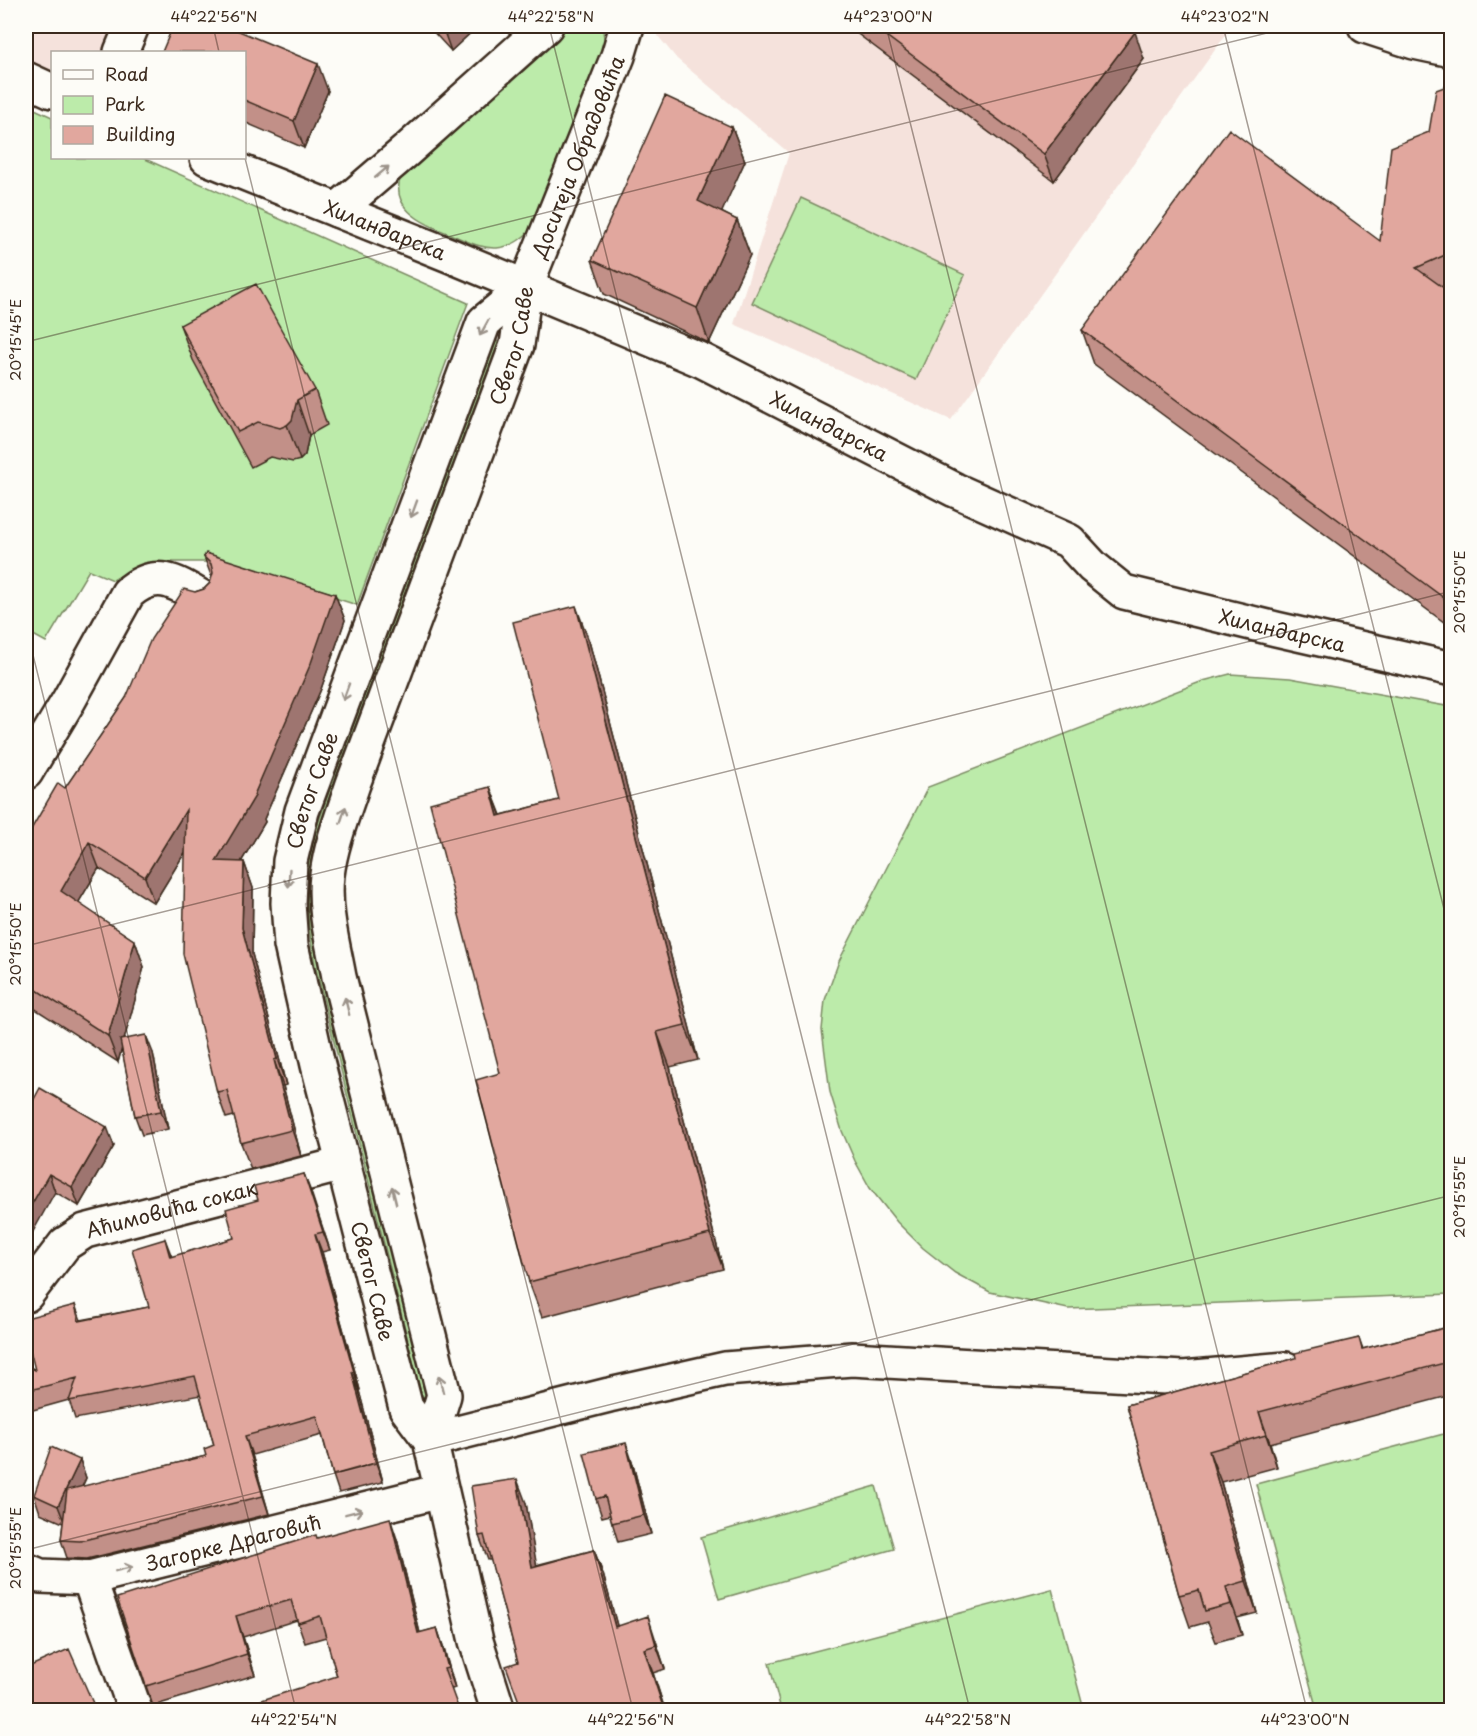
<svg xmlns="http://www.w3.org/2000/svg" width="1477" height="1736" font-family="'Playpen Sans',sans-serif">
<rect width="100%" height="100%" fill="#fdfcf7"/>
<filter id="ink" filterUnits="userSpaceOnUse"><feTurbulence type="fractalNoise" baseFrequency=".0167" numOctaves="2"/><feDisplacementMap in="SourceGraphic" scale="12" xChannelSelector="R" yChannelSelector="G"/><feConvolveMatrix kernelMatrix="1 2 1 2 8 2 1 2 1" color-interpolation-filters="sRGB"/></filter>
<g filter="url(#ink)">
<path fill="#f5e2dc" d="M26,26H117L106,52H52V74L26,62Z
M661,26H1232L951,420L734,324L789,153L677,59L658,36Z"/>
<path fill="#bcebaa" stroke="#7c8a64" stroke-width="1.5" d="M567,26H600L603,31L605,45L536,225C525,236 514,247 497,248C481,249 467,241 452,235C422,223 383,207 405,167Z
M26,105L52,117V158H143L468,303L357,605L222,562H147L113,580L89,570L46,642L26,631Z
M801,198L965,275L916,380L752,303Z
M486,337L499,342L330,833L322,867L438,1407L425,1409L315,965C309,932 304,899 307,866C309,854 313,841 316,829Z
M1230,674L1290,678L1451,707V1294L1068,1309L990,1292L955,1273L923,1248L897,1222L870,1188L855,1161L842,1131L830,1092L822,1030L825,1000L839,961L928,787L1203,681Z
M1451,1432V1710H1317L1256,1484Z
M876,1486L894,1549L719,1599L701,1537Z
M1052,1589L1084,1710H781L769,1663Z"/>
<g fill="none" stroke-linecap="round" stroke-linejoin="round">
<defs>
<g id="minor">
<path d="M1365,26L1414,42L1452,50"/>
<path d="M121,52L132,26"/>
<path d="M26,79L52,91"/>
<path id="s1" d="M207,158L449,255L703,361L955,490L1069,541L1093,567L1124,592L1276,629L1452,669"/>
<path d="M337,210L406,151L546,26"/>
<path d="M26,772L69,700L128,593C156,568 176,582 204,599"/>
<path id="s2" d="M26,1295L65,1244L85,1231L343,1164"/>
<path d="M430,1440L609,1395L725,1369L852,1359L1183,1378L1286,1369"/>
<path id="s3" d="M26,1570L40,1576L89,1578L441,1491"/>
<path d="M89,1578L135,1710"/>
</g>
<g id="tertiary">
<path id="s4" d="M430,1440L444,1395L339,977C333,944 323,909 327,875C331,844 343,814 353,784L517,345L525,288L618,56L627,26"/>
<path id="s5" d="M498,1710L476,1641L430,1440L406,1408L318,1065L291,945L288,903L290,861L302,811L484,322L525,288"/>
</g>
</defs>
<use href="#minor" stroke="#3b2a1e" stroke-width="38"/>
<use href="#tertiary" stroke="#3b2a1e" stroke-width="38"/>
<use href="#minor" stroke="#fdfcf7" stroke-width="33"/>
<use href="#tertiary" stroke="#fdfcf7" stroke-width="33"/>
</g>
<path fill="#c29088" stroke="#3b2a1e" stroke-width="1.5" d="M428,26H478L451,51Z
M847,26H1126L1144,59L1054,181Z
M244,52L328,91L304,148L244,122Z
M1452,84V292L1449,293L1452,294V628L1094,364L1082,330L1380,241Z
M732,127L745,161L721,212L737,220L750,255L709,343L604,294L592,260Z
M180,325L315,390L327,425L309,435L305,455L300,460L293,462L270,457L251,467L193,360Z
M204,557L335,594L345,620L321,689L264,819L265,822L241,862H244L253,888L252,954L286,1085L283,1086L301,1156L251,1169L241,1143L234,1116L226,1118L217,1092L185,852L154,903L99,868L78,903L135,941L144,967L124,1039L153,1053L168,1129L142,1135L135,1116L122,1048L118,1062L26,1003V838L65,788L126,698L195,592L204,589L210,583L212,578Z
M589,641L698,1060L670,1067L723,1269L542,1317L529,1282L500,1073L490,787L501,815L559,800Z
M26,1114L114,1146L79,1206L55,1192Z
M304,1174L330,1250L322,1252L360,1390L359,1391L383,1482L339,1493L333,1475L322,1435L252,1455L269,1514L87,1559L67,1558L61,1540L63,1523L40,1513L34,1495L80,1460L86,1478L82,1487L206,1456L214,1445L200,1395L75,1419L69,1400L26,1412V1365L35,1370L75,1305L81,1320L149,1307L165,1239L172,1257L234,1238L258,1200Z
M1452,1326V1395L1270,1443L1277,1467L1221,1482L1257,1613L1237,1618L1242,1635L1216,1642L1208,1622L1190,1627L1179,1595L1127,1405L1296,1358L1359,1338L1363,1349Z
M632,1461L651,1534L618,1542L610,1515L602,1517L596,1499Z
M526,1503L536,1565L594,1550L603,1574L617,1626L656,1641L665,1669L653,1673L665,1710H522L518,1662L491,1560H488L479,1536Z
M317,1538L397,1539L420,1633L437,1628L444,1649L455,1688L452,1689L337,1676L326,1637L305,1643L297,1620L243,1637L255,1675L153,1706L146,1686Z
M26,1668L96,1710H33L26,1692Z"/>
<path fill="#9e756f" stroke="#3b2a1e" stroke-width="1.5" d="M442,26H478L451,51Z
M1135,32L1144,59L1054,181L1044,154Z
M318,64L328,91L304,148L294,121Z
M732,127L745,161L711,236L698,201Z
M737,220L750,255L709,343L697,308Z
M297,400L309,435L305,455L300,460L287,425Z
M1452,588V618L1444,598Z
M335,594L345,620L321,689L264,819L265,822L226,887L216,861L254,795Z
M576,606L589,641L698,1060L685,1025Z
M490,787L503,822L498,816Z
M186,810L195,836L154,903L145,877Z
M89,842L99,868L70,917L61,891Z
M244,862L253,888L252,954L286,1085L277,1059L242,928Z
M135,941L144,967L118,1062L108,1036Z
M657,1032L670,1067L723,1269L710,1234Z
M146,1035L153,1053L168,1129L161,1111Z
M274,1060L283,1086L301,1156L292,1130Z
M107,1127L114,1146L79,1206L72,1187Z
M49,1174L55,1192L26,1244V1214Z
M304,1174L311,1192L330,1250L323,1232Z
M315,1234L322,1252L360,1390L354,1372Z
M352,1372L359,1391L383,1482L376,1463Z
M1259,1412L1270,1443L1277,1467L1266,1435Z
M245,1436L252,1455L269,1514L263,1496Z
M626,1443L632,1461L651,1534L644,1515Z
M1209,1451L1221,1482L1257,1613L1246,1581Z
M80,1460L86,1478L65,1524L58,1506Z
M26,1473L29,1483L26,1490Z
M517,1479L526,1503L541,1591L532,1567Z
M390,1518L397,1539L425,1654L418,1633Z
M594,1550L603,1574L624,1651L615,1627Z
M1226,1587L1237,1618L1242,1635L1231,1604Z
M27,1603L34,1621L26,1638V1606Z
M236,1616L243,1637L255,1675L247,1654Z
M648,1616L656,1641L665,1669L656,1645Z
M437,1628L444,1649L455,1688L448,1668Z
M644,1649L653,1673L665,1710H664Z"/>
<path fill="#e1a79e" stroke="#3b2a1e" stroke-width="1.5" d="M173,26H227L318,64L294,121L244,100V52H162Z
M873,26H1126L1135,32L1044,154Z
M1452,84V252L1416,268L1452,294V588L1444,598L1082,330L1229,129L1380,241L1391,147L1429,132L1436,90Z
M665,96L732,127L698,201L737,220L697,308L592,260Z
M256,284L315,390L297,400L292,420L287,425L280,428L258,422L238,432L180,325Z
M206,553L335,594L311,663L254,795L255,796L216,861L244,862L242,928L277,1059L274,1060L292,1130L241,1143L227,1090L217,1092L183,954L186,810L145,877L89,842L61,891L135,941L108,1036L26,983V838L58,783L65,788L126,698L151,639L184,589L195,592L204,589L210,583L213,573L211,564L204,557Z
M576,606L685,1025L657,1032L710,1234L529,1282L476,1080L500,1073L430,803L490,787L498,816L559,800L513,622Z
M146,1035L161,1111L135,1116L120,1040Z
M40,1088L107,1127L72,1187L49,1174L26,1214V1114Z
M304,1174L323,1232L315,1234L354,1372H352L376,1463L333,1475L317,1416L245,1436L263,1496L80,1541L61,1540L67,1490L206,1456L204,1449L214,1445L195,1376L69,1401L77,1378L26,1391V1365L35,1370L26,1334V1318L75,1305L79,1321L149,1307L132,1249L165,1239L170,1257L234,1238L226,1209L258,1200L254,1186Z
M1452,1326V1361L1259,1412L1266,1435L1209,1451L1246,1581L1226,1587L1231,1604L1205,1611L1199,1590L1179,1595L1127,1405L1296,1358L1295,1353L1359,1338L1362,1349Z
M626,1443L644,1515L612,1523L605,1496L596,1499L584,1453Z
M51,1447L80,1460L58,1506L34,1495Z
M517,1479L532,1567L594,1550L615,1627L648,1616L656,1645L644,1649L664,1710H522L506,1666L518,1662L484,1535L479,1536L471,1486Z
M390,1518L418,1633L437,1628L448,1668L444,1669L459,1710H232L262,1700L337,1676L320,1616L298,1623L291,1600L236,1616L247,1654L146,1686L117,1598L316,1535L317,1538Z
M69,1649L96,1710H35L26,1689V1668Z"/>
<defs><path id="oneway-shaft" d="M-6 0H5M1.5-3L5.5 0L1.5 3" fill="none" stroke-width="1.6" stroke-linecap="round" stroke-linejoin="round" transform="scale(1.5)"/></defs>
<g stroke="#9c938a">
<use href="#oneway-shaft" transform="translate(382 172) rotate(-40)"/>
<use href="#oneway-shaft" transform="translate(484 328) rotate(119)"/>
<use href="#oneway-shaft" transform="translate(414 509) rotate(110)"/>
<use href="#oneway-shaft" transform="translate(346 692) rotate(110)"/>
<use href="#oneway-shaft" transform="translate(343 815) rotate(-72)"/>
<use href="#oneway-shaft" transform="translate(289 878) rotate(93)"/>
<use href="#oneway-shaft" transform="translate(347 1006) rotate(-104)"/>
<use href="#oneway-shaft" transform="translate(394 1195) rotate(-104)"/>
<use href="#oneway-shaft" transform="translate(441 1384) rotate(-104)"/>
<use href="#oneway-shaft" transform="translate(354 1512) rotate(-14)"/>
<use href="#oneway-shaft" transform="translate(124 1569) rotate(-14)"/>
</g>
</g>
<path fill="none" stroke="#3b2a1e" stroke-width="1.5" stroke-opacity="0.45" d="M213,26L219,52M549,26L970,1710M886,26L1307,1710M1223,26L1452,941M244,154L633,1710M26,342L1295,26M26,627L296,1710M26,946L1452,591M26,1550L1452,1195"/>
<g text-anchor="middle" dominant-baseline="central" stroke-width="5" stroke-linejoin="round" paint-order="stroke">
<g font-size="20" fill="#3b2a1e" stroke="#fdfcf7">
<text stroke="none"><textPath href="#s4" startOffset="1344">Доситеја Обрадовића</textPath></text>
<text stroke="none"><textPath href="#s1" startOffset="192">Хиландарска</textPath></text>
<text stroke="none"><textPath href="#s4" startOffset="1143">Светог Саве</textPath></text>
<text stroke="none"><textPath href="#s1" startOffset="678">Хиландарска</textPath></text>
<text stroke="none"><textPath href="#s1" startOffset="1182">Хиландарска</textPath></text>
<text stroke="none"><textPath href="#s5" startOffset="954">Светог Саве</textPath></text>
<text stroke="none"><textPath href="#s2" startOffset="177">Аћимовића сокак</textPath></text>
<text transform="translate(373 1281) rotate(76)">Светог Саве</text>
<text stroke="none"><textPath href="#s3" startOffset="213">Загорке Драговић</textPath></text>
</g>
</g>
<rect width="1477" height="1736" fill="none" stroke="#fdfcf7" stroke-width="66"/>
<rect x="51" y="51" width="195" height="108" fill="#fdfcf7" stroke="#afa8a0" stroke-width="1.5"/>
<rect x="63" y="70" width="30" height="9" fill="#fdfcf7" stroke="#afa8a0" stroke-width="1.5"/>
<text x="105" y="81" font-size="18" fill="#3b2a1e">Road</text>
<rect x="63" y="96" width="30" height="18" fill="#bcebaa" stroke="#afa8a0" stroke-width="1.5"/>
<text x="105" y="111" font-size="18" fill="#3b2a1e">Park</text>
<rect x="63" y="126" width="30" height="18" fill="#e1a79e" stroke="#afa8a0" stroke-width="1.5"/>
<text x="105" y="141" font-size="18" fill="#3b2a1e">Building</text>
<rect x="33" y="33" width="1411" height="1670" fill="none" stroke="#3b2a1e" stroke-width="2"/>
<g font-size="15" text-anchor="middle" fill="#3b2a1e">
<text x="214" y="22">44°22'56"N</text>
<text x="551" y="22">44°22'58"N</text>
<text x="888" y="22">44°23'00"N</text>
<text x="1225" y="22">44°23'02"N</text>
<text transform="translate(16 340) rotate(-90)" y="5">20°15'45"E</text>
<text transform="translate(1460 592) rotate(-90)" y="5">20°15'50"E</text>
<text transform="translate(16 944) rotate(-90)" y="5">20°15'50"E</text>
<text transform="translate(1460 1197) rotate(-90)" y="5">20°15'55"E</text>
<text transform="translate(16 1548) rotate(-90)" y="5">20°15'55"E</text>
<text x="294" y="1725">44°22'54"N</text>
<text x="631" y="1725">44°22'56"N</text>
<text x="968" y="1725">44°22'58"N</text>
<text x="1305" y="1725">44°23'00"N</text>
</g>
</svg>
